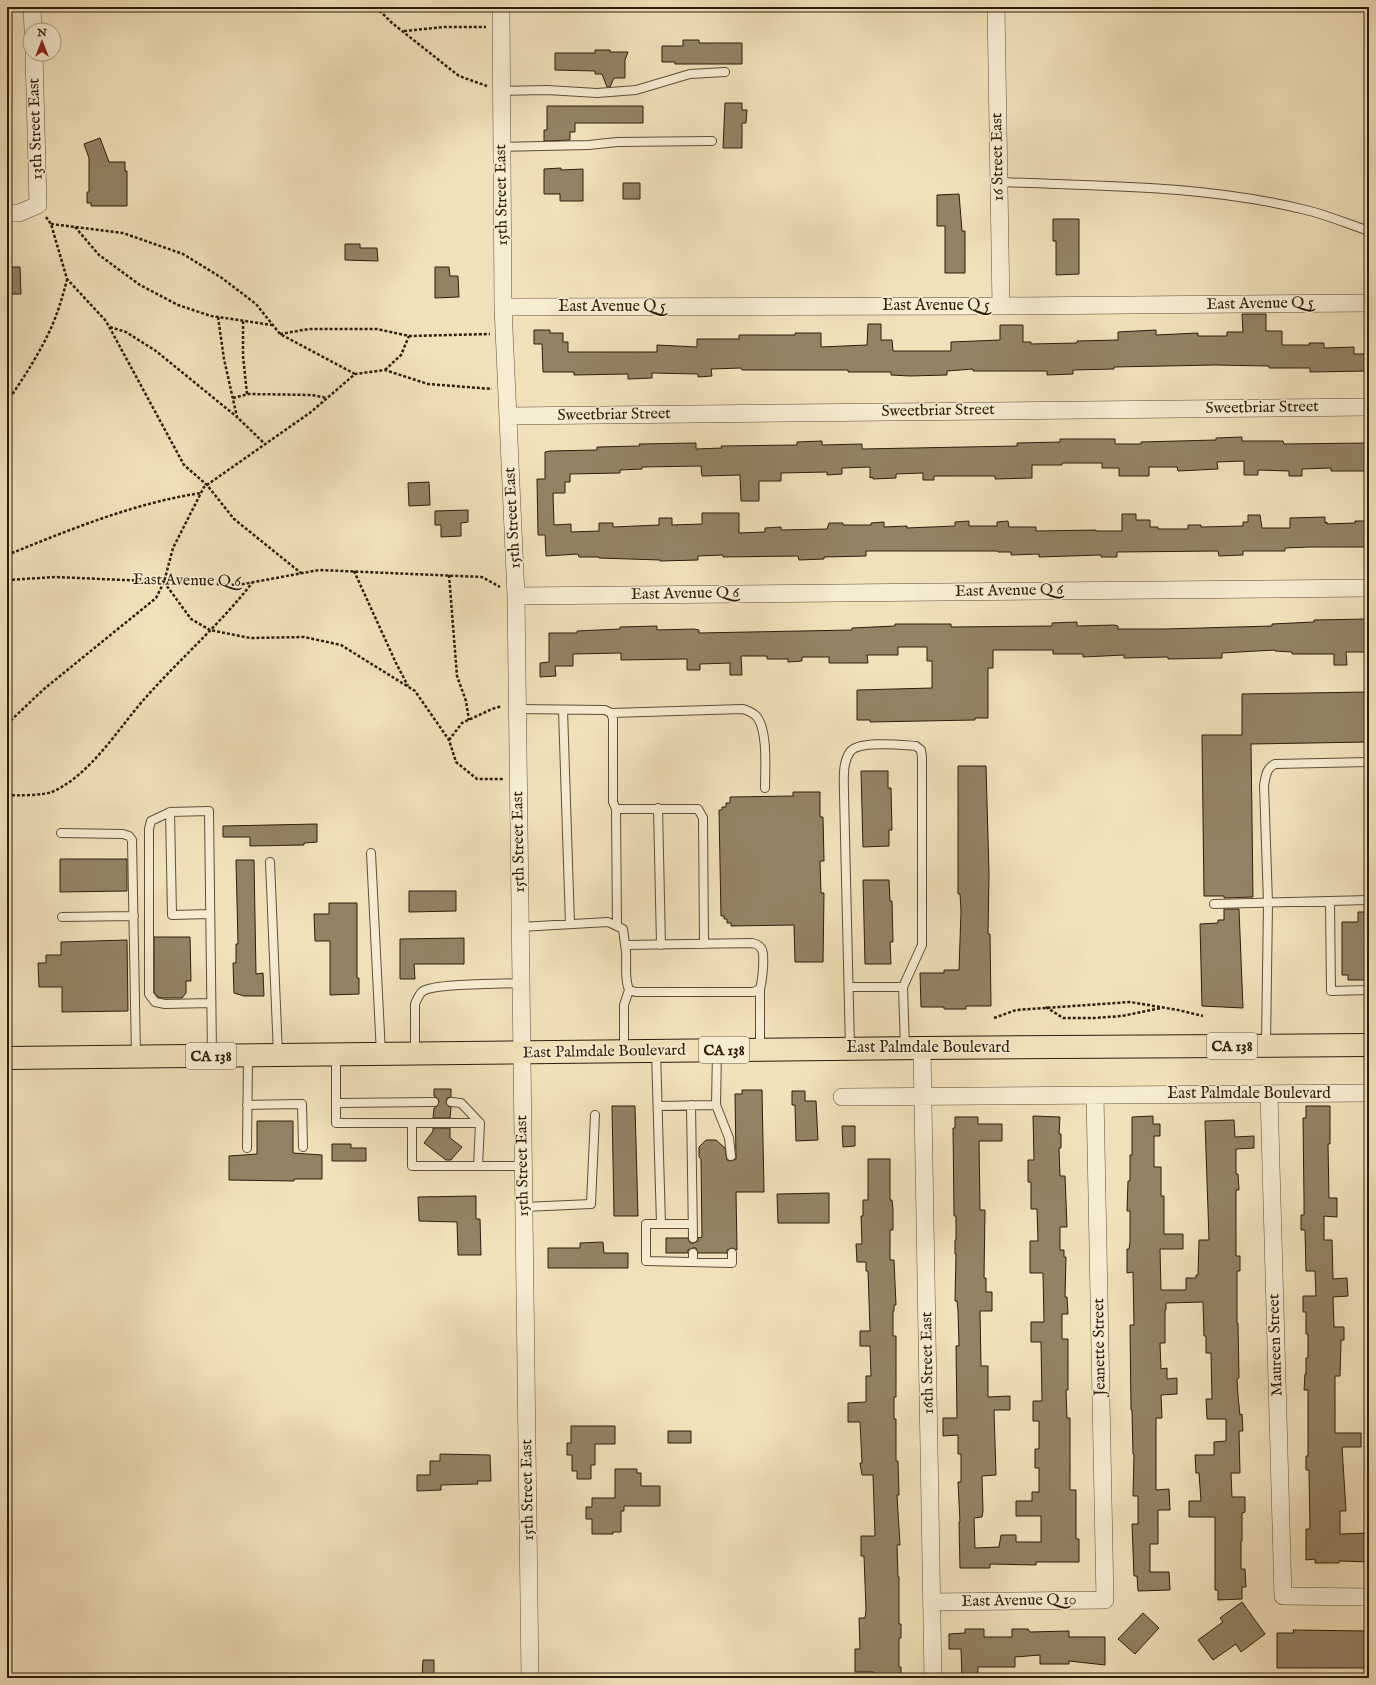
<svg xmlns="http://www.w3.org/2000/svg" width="1376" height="1685" font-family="'IM FELL English',serif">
<rect width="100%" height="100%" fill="#f1e1b9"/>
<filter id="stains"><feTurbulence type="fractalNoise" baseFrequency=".005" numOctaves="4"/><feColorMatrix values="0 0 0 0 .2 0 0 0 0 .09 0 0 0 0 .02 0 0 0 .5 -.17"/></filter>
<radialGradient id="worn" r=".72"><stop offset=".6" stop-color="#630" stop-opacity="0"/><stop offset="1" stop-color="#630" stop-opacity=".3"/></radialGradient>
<path fill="#938365" stroke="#2d1e0b" d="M683,40H699V43H742V64H675V62H662V46H683Z
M595,50H610V52H628L625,60V78H614L610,87H607L602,74H595V71L555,70V53H595Z
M725,103H742V110H747L746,123H742V148H723Z
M547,106H643V123H575V132H570V140L544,141V130H547Z
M100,138L109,162H125V171H127V206H91V203H87V192H89V158L84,144Z
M561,168V170L583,169V201H560V194H544V169Z
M623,183H640V199H623Z
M959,194L962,231H965V273H945V226H937V195Z
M1053,219H1079V274L1056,275V241H1053Z
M345,244H360V248H377L378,261L345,260Z
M7,267H20L21,294H7Z
M435,267H449L450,276H458L459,297L435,298Z
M1242,314H1266V331H1282V345H1310L1309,343H1324V348L1354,347V354H1366V371L1310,372V368H1269V366L1215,365L1114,367V369L1073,370V374L1047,375V371H973V369L947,371V375L910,376L891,375V372H848V370H742L741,368L711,369L712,376L698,377V374L652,373V378L628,379V374L574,375V372H543L542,344H534V330H550V333H563V342H568V352H657V345L697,347V339H739V335H795V333H821V347L867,345L868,324H881V340H892L893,351H951V342L1000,340V325H1023V342H1031V344L1077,343V341L1118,340V332L1156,330V335L1198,333V336H1227V332H1243Z
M1242,437V441H1283L1284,444L1368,443V471H1331V468L1302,469V476H1289V471L1258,470V475H1244V461L1217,462L1218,469L1178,471L1177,467H1149V476H1119V468H1102V463H1062V465H1032V478L995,479V476H934V480H923V473L896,474V478L873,479V477L870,478V467L842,468V474L827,475V472L781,473V481H759V501H741L740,475L702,476L701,466L642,467V469L620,470V473L570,474V482H565V493H553L554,525L571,524V532L599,531V523H613V527L659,525V518H672V525L702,524V513H739V533L765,532V528L781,527V530L827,529L829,523H843V525H871V523L884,522V527L907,526V528L955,526V522L969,521V526H997V522L1008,521L1009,527H1036V531L1096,530V531H1122V514H1136V520H1150V527H1158V529H1188V525H1201V527L1243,526V522H1248V515H1260L1262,528H1290V518L1325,517V523L1327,522V524L1355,523V521H1367V530H1369V547H1309L1285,548V551H1243V555L1219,556L1218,551L1117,552V557H1101V555L1039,557V554L1011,555V552H998L997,551H866V556L824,557V559L799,560L798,556L723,557V555L698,556V560L660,561V560L599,558V557H579L578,554L546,556L545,535H538L537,479H545V452L550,451L597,450V447L640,446L639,444L696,443V449L722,448L721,446L797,445V442L822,441V445L862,444V449L1017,446V443L1060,442V439H1115V444H1141V442L1216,440V438Z
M429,482L430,505L409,506L408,483Z
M468,510V522L461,523V536L441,537V525H435V511Z
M1369,619V652H1346L1347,665H1334V654H1292V652L1275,651V650L1222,653V658L1168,659V657L1124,658V655L1083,657V654H1053V650H993V668H988V718H975V720L870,722V720H857V690L932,688V661H927V647H898V655H867L868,663H829V657H802V661L788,662V659H767V656H741L742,675H730V663L700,664V670H687V659L621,660V653L573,654V666H555L556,676L540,677V663L549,662V633H577V631L620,629V627L657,626V630L694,629L699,630V633L852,630V628L895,626V624H951V627L1052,626V623L1077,622V626L1114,625L1118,626V629H1165L1272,626V624L1314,622V620Z
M1369,692V742L1251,744L1253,897L1224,898V896H1204L1202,735H1242V694Z
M958,766H986L989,873L988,934H990L991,1006H966V1009H944V1007H921L920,973H944V970H959L961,911L960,894H958Z
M861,771H888V788H891L892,830H889V846L863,847Z
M793,792H820V817H823L824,861H820L821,893H824L823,962H795L794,925L731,926V923H727V919H724V916H721L719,810H722V807H726V803H730V797L793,796Z
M317,824V842L304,843V845L250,846V837H223V826Z
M60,859H127V891L60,892Z
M236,860H254L256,974L263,973L264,996H244L234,993L233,963H236V944H238Z
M863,880H889L890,901H892L893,942H890L891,964H865Z
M409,891H456V911L409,912Z
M329,903H357V978H359V994L330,995V941H315L314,914H329Z
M1224,909H1239L1243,1008L1202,1006L1200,924L1218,923V920H1224Z
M1358,912H1369V980H1348V975H1342V922H1358Z
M154,937H190L191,981H186V993L182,998H162L158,997L154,992Z
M464,938V964H414L415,979H400V939Z
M127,940L128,1011L62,1012V987H39L38,963H46V955H61V942Z
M434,1089H451V1097L447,1098L446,1102L448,1106L451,1107L450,1118H433L434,1108L437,1106L439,1102L438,1099L434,1096Z
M742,1090H762L764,1192H736L737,1250L732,1248L727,1250V1253H698L696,1248H693L688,1250V1253H666V1238H688L690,1243H693L698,1241V1238L702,1237L701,1159L699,1157V1147L706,1140H716L725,1148L727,1160L731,1161L736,1159L735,1094H742Z
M792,1091H805V1101H816L818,1140L796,1141L795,1105H792Z
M612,1106H635L638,1216H614Z
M1306,1106H1330V1144H1328L1329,1198H1337V1217L1324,1216V1240H1332L1333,1279L1347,1278L1348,1296L1333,1297L1334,1327H1344V1340H1341L1340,1376H1335V1433H1361V1447H1342L1346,1511H1340V1534L1369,1533V1562L1339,1561V1563H1315V1559L1306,1560V1529H1310L1309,1470H1306V1456H1308V1390H1304L1305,1374H1306V1358H1308V1334H1306V1312H1303V1296H1316L1315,1271H1306L1305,1230H1301V1215H1304V1199L1303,1118H1306Z
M1033,1116L1060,1117L1059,1134H1061V1148H1059L1060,1176H1065L1067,1227H1060V1250H1064V1257H1066L1065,1297H1067L1068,1314H1062V1339H1068V1390H1066L1067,1418H1070V1490H1076V1539H1079V1562H1036V1565L990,1564V1568H960L959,1522H960L958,1482H961V1454H958V1435L943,1436V1418H957L956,1346H959L958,1311L957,1301H955L956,1254H955V1240H956V1216H954L953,1128H955V1117H978V1124H1002V1141H979L980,1210H985L984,1278H986V1292H992V1311H980L981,1366H988V1397L1010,1396V1410H994L996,1475L982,1476L983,1511L982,1517L974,1518L975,1548L999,1547L1001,1535H1016V1542H1041V1516H1016V1501H1032V1492H1039V1468H1035V1449H1039V1421H1033V1401H1042L1041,1342H1031V1322H1044L1043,1273H1030V1241H1038L1037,1209H1031V1182H1028V1160H1034Z
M1153,1116V1124H1160V1136H1154V1167H1161V1196H1164V1234H1183V1249H1160L1161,1290H1186V1278H1196V1275H1198L1199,1240H1209L1205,1121L1234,1120L1235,1137L1254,1136V1148L1236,1149V1174H1238L1239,1190H1236V1256H1240V1271H1237V1323H1238L1239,1378L1237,1379L1238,1396L1240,1415L1242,1414L1243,1431H1239L1240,1473H1231L1232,1497H1245V1512L1242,1513V1541H1241V1569H1245L1246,1587H1242V1599L1218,1600V1590H1215V1517H1189V1501H1201L1199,1473H1196L1195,1455H1214V1442L1226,1441V1419H1207L1206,1399H1212L1211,1353H1206V1336H1204L1203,1302L1166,1303V1310H1165V1343H1160L1161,1369L1167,1368V1379L1177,1378V1394L1161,1395L1162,1418H1156V1490L1169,1489L1170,1510H1158V1544H1150V1572H1169L1170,1590L1138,1591L1137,1576H1134L1132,1524H1138V1496H1133L1134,1454H1133L1132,1410H1131L1130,1325H1134L1133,1272L1127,1273V1249H1129L1130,1242V1211H1127L1128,1181H1130V1155H1132V1117Z
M257,1121H293V1153L322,1155V1179H294V1181L229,1180V1156L257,1154Z
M842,1126H855V1146L843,1147Z
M433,1128H450V1138L462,1147L451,1160H446L424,1143L433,1131Z
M332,1144H351V1148H366V1161H332Z
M868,1159H890V1200H892L893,1209V1230H890V1260H894L896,1305H894V1311H893V1336H896V1397H894V1419H896V1461H898L899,1495H897L900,1545H897L898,1577H899V1624H901V1638H899V1667H901V1678H874V1672H855V1649H860L859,1618H865L866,1610L864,1556H861V1536H875L873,1475H862L860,1463H862L860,1422H848V1403L866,1402V1376H871L870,1346H860V1331H870L868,1271H866V1262H857L856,1244H862L861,1216H863V1200H868Z
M829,1193V1223H778L777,1194Z
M476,1196V1219H480L481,1255H458L457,1222L419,1221L418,1197Z
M603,1242L604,1253H628V1268H548V1248H580V1243Z
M571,1426H615V1444H595V1465H591V1479H577V1471H572V1455H567V1443H571Z
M668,1431H691V1443H668Z
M440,1454L490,1455L491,1481H477L478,1484L441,1485V1490L417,1491V1475H430V1461H440Z
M615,1469H637V1473H641V1486H660V1506H624V1511H621V1532H613V1534H592V1519H586V1507H592V1498H615Z
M1242,1602L1265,1634L1241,1652L1236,1644L1213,1660L1198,1640L1223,1622L1220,1618Z
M1143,1613L1159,1628L1135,1654L1118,1639Z
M965,1629H984V1637H1012V1629H1028L1030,1632L1069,1631V1637H1105V1665L1069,1661V1664H1040V1655L1015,1657V1667H978V1678H962L961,1649H949V1634L965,1633Z
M1293,1630L1369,1631V1666H1366V1668H1277V1633H1294Z
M423,1660H434V1678H422Z"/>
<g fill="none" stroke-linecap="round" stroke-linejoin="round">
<defs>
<path id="service" d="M501,91L547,90L597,93L636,90L690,74L725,72
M502,147L589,145L617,142L712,141
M999,182C1101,186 1206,185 1306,210C1327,215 1348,224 1369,231
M517,709L605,710L611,713L613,719V802L616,809H698L703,818L704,944
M563,710L570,924
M611,713L743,709C748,711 753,712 757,717C768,731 765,770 765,788
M658,808L661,945
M616,809L617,925
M170,812L151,821L149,829V994L155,1002L165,1004L211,1003
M61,833L123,834L129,836L132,840L136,1056
M371,853L381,1054
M270,862L278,1055
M1330,901L1331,991L1369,990
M1214,904L1369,900
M210,914L172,915L170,812L209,811L212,1055
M62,917L134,916
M520,927L608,922L623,929C624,937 625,944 626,952C627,965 624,977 629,990L636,992H753L760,989C762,982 765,958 762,950C761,946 756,944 752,943L625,945
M849,987H903
M760,989V1048
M1266,1045L1268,903L1264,785C1266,776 1266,768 1275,764L1369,762
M850,1048L844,794C844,781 842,763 850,752C858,740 902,745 916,746L921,750L922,757V945L903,987L905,1048
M624,1050V1005L629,990
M656,1052L661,1224
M415,1053V1004C417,999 419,994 423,991C435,983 503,984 521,983
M336,1055V1123H480L478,1166H523
M451,1102L461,1103L480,1123
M336,1103L434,1102
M247,1105L302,1104L303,1147
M691,1105L693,1238
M716,1105L729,1138L731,1156
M658,1106L716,1105L717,1050
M412,1123V1166H478
M247,1148L248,1057
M524,1207L591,1204L595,1115
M693,1224H646V1261L732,1263V1253
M693,1253V1262"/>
<path id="minor" d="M32,7L33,30
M501,7L503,307L516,596L530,1678
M996,7L1001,306
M7,213H19L38,205L34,54
M503,307L1001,306L1369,303
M508,416L1369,407
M516,596L1369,588
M922,1048L933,1678
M1269,1094L1283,1596L1369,1597
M842,1097L1369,1093
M932,1602L1105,1600L1095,1095"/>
<path id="trunk" d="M7,1058L922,1048L1369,1045"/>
</defs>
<use href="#service" stroke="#5e4f36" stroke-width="10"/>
<use href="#minor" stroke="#5e4f36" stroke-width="18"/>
<use href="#trunk" stroke="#2d1e0b" stroke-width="24"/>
<path stroke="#2d1e0b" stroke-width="2.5" stroke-dasharray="3 2" stroke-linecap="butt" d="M376,7L392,23L459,76L487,86
M404,31L445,27H486
M46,217L51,224L67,279L106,321L184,465L207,485L234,519L301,573
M51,224L123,233L183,254L222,278L256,304L280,334
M75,227L99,255L140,285L178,305L211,316L272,325
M218,317L224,359L237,417L265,444
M243,321V356L247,394
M110,327L126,332L156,351L237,417
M385,370L401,355L409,336
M355,374L280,334L309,329H377L409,336L490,334
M233,398L249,394L312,395L327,398
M7,402C25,376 47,342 57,313C61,302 64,291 67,280
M7,555C69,530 134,503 201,493
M354,571L396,663L408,686
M449,575L457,676L466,701L469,720
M7,580L56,577L238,585L319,570L482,577L500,587
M164,582L191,619L210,630L250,638L304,637L341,645L415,691L449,740L456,762L477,779H504
M7,724L44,689L156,598L164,582L173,548L204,487L311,412L355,374L385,370L428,384L492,389
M449,740L462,723L492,709L502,706
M7,795C16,796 45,795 52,792C92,774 119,727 147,696C182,657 221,623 252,583
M1046,1007L1063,1018H1094L1122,1016L1161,1008
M994,1018L1016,1010L1130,1002L1178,1010L1203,1016"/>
<use href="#service" stroke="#f6ecd2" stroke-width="8"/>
<use href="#minor" stroke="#f6ecd2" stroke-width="17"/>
<use href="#trunk" stroke="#f1e1b9" stroke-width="22"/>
</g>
<g text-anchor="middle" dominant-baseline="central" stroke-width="3" stroke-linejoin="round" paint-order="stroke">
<g fill="#f6ecd2" stroke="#695c47" stroke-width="1">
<rect x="1207" y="1033" width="50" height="26" rx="3"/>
<rect x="699" y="1037" width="50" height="26" rx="3"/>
<rect x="186" y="1043" width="50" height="26" rx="3"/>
</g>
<g font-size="15" font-weight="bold" fill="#2d1e0b">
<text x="1232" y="1046">CA 138</text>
<text x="724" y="1050">CA 138</text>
<text x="211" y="1056">CA 138</text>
</g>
<g font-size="16" fill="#2d1e0b" stroke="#f6ecd2">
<text transform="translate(36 129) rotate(-92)">13th Street East</text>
<text transform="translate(998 157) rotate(-91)">16 Street East</text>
<text transform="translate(502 195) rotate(-91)">15th Street East</text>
<text transform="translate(1260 304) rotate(-1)">East Avenue Q 5</text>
<text x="936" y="306">East Avenue Q 5</text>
<text x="612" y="307">East Avenue Q 5</text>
<text transform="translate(1262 408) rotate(-1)">Sweetbriar Street</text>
<text transform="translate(938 411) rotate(-1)">Sweetbriar Street</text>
<text transform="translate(614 415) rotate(-1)">Sweetbriar Street</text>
<text transform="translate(513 518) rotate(-93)">15th Street East</text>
<text transform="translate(187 581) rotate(1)">East Avenue Q 6</text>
<text transform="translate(1009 591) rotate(-1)">East Avenue Q 6</text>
<text transform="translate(685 594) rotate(-1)">East Avenue Q 6</text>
<text transform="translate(519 842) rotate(-91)">15th Street East</text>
<text x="928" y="1048">East Palmdale Boulevard</text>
<text transform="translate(604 1052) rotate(-1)">East Palmdale Boulevard</text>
<text x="1249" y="1094">East Palmdale Boulevard</text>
<text transform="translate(523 1166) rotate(-91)">15th Street East</text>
<text transform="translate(1276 1345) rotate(-92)">Maureen Street</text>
<text transform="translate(1100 1347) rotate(-91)">Jeanette Street</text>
<text transform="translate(928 1363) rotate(-91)">16th Street East</text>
<text transform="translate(528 1490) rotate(-91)">15th Street East</text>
<text transform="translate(1019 1601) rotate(-1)">East Avenue Q 10</text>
</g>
</g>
<rect width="1376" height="1685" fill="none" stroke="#f1e1b9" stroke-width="24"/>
<rect x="8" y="8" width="1360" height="1669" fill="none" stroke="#2d1e0b" stroke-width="2"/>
<rect x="12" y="12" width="1352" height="1661" fill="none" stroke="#2d1e0b"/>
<g transform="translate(42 42)"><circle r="19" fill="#f6ecd2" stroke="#a69a82"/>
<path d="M0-3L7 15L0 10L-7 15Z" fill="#8f2418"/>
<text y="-6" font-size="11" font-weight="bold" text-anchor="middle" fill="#2d1e0b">N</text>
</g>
<rect width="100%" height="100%" filter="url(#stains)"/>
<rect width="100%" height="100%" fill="url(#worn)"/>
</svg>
